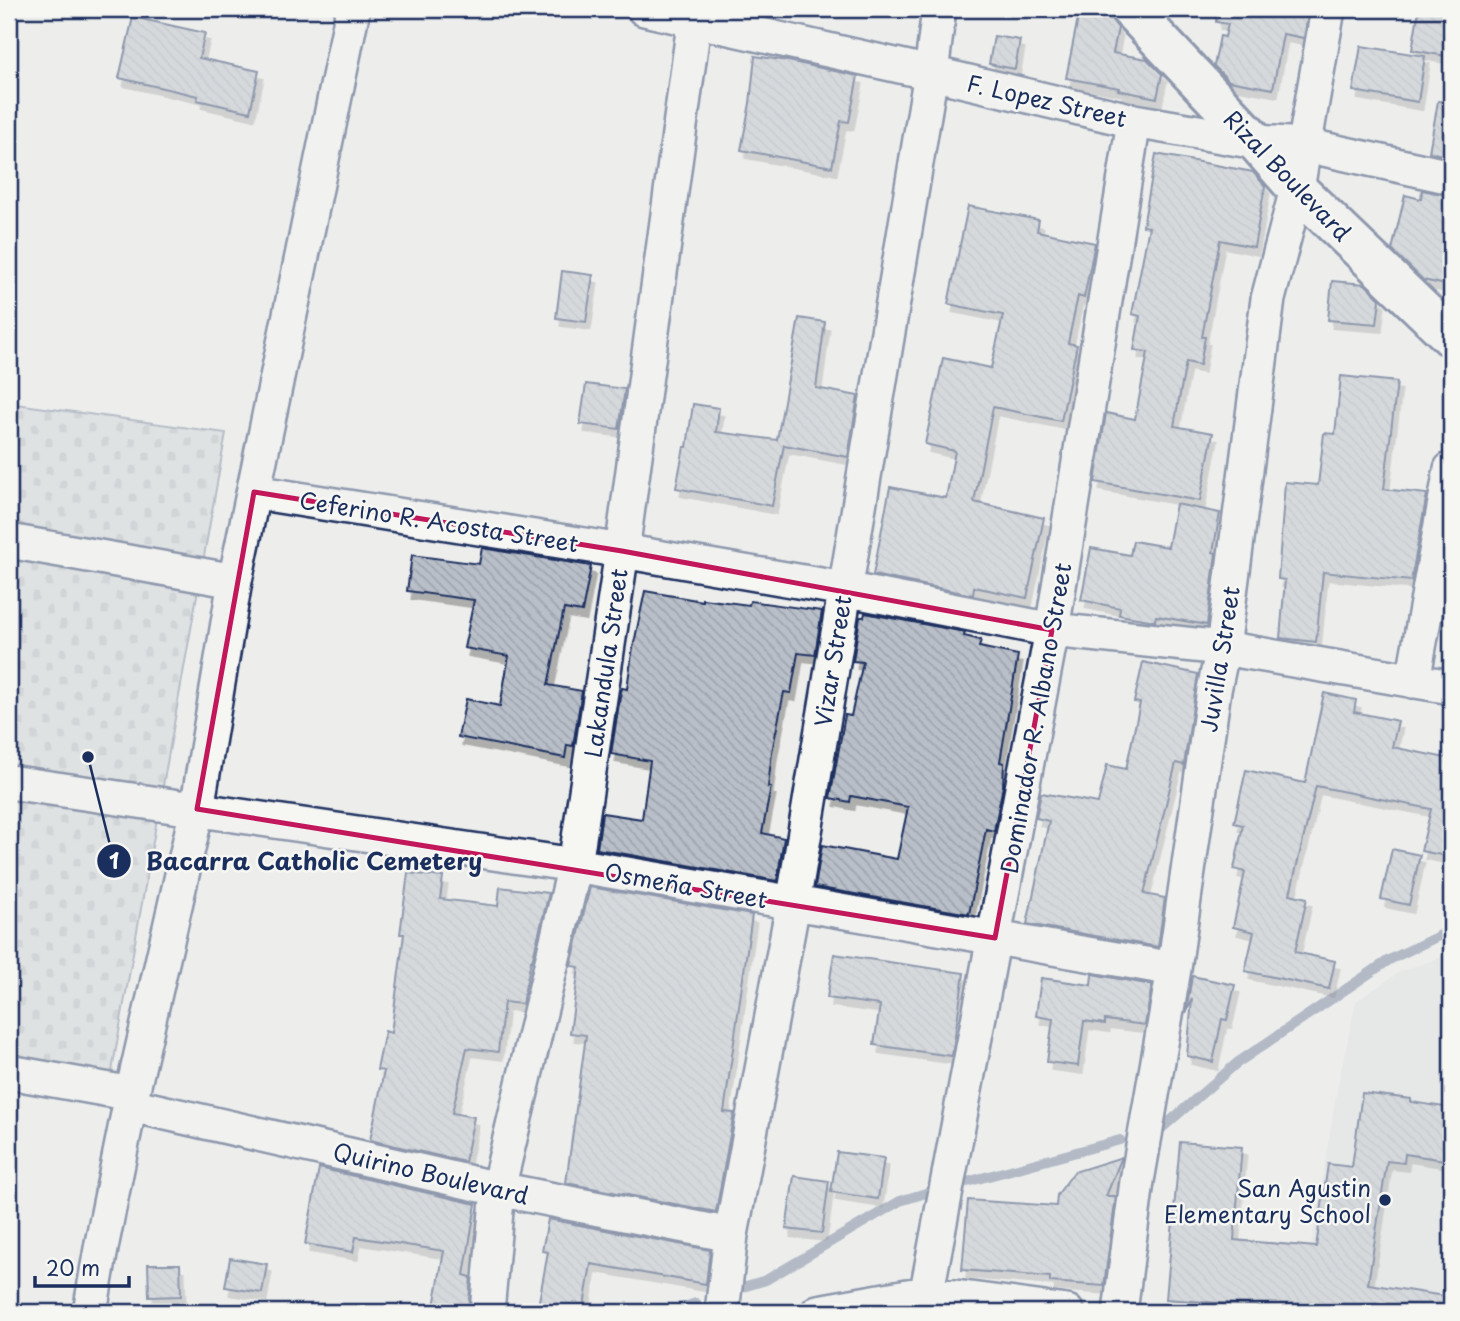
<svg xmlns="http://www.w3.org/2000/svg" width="1460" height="1321" font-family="'Playpen Sans',sans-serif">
<defs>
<pattern id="cemetery-stones" width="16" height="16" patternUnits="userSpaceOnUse" patternTransform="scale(1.75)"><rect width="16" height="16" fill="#ced2d7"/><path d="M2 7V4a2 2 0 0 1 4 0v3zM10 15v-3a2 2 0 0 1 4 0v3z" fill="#b0b5bb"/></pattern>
<pattern id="building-back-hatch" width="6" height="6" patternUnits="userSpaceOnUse" patternTransform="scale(1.75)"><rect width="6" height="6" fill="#b9bfc8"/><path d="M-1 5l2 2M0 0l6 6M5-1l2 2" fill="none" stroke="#9ea4ae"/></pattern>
<filter id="shadow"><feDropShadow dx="4.5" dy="8" stdDeviation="0" flood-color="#0004"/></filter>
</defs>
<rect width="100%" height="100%" fill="#edeeec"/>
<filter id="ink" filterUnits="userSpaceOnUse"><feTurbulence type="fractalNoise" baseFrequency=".0143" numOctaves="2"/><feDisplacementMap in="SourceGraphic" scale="14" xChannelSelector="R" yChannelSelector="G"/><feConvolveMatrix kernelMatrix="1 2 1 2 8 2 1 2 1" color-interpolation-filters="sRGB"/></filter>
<g filter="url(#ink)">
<path fill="#dde0e1" d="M1451,954V1312H1300L1337,1089L1356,1001L1401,971Z"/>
<path fill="url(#cemetery-stones)" stroke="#74809a" stroke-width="2" d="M9,403L226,433L107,1099L9,1081Z"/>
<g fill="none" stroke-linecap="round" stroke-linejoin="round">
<path stroke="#6e7a96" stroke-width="10" d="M1161,1129L1237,1063L1389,960L1451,930
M967,1182L1120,1140
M743,1287L766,1280L900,1201L929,1192
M670,1312L696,1303"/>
</g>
<path fill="url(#building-back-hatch)" stroke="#1b2f5e" stroke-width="2" filter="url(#shadow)" d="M1217,9H1309L1304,38L1283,34L1273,89L1229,81L1214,66L1220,36L1225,37L1228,24L1216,22Z
M1419,9H1451V57L1412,50Z
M1079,13L1111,19L1118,28L1113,53L1147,59L1162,74L1157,98L1118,90L1119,88L1066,78Z
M133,17L205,33L199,58L259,71L250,112L197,100L198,96L119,78Z
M994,36L1020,40L1015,69L989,64Z
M1361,46L1425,56L1418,102L1353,91Z
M755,56L788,61L858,76L849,122L841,121L832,167L741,150L750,103Z
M1438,101L1451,102V157L1429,152Z
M1156,154L1253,172L1265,186L1254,247L1220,240L1202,337H1205L1200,365L1186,362L1174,426L1213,433L1200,501L1095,482L1106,413L1135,419L1148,352L1134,350L1140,316L1132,314L1149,227L1143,226Z
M1422,190L1451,196V286L1423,280L1392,250L1405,195L1421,199Z
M968,206L1039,220L1037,231L1095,243L1084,298L1078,296L1068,343L1077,345L1061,421L993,407L974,502L1044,518L1027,598L974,587L973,595L873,575L890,487L946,498L955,451L925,444L943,358L991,368L1003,315L948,304Z
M562,271L593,275L586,322L556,318Z
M1332,281L1365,284L1380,299L1377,324L1328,320Z
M799,318L825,322L816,388L858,396L848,457L784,445L772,506L676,488L684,447H687L693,404L719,408L716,432L777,440Z
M1341,376L1397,382L1384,489L1427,494L1411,581L1323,572L1316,642L1280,638L1285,580L1278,579L1285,482L1318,485L1324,433L1335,434Z
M586,384L625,389L619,429L580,424Z
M1176,504L1220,513L1213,552L1216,553L1207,625L1156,616L1155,621L1119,615L1120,608L1081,600L1091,548L1130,555L1133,541L1168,547Z
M482,548L591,566L582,612L564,609L548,685L582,691L573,746L567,745L565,758L458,737L466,699L500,706L509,656L464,648L474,600L407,591L412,555L479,564Z
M645,591L702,601V599L749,605L750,601L822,611L815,655L798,653L791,693L784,692L772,752L768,787H771L762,833L784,838L777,881L597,849L602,813L642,819L650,761L611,754L620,697L622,688L627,689L632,653Z
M865,613L965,632L964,636L981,640L979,647L1018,655L1000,762L1004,763L1003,786L994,831L986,829L969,914L815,887L822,845L897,859L908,807L851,796L850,802L830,798L845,715L851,716L863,662L853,661L860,617H864Z
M1143,662L1198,674L1184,765L1176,763L1144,894L1165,898L1158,947L1027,924L1049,821L1036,818L1041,793L1098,803L1107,765L1126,769L1140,703L1134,702Z
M1324,693L1356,700L1354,712L1398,721L1392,747L1451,759V857L1421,851L1431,809L1316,786L1290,894L1307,898L1295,952L1335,961L1329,989L1245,971L1254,932L1233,927L1245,872L1234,869L1243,825L1234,823L1246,770L1305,783Z
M1392,849L1420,855L1409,905L1381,899Z
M408,873L443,877L440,899L498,906L500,887L549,893L532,961H531L522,1004L504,1002L498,1052L467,1048L452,1113L474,1117L465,1162L370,1140L384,1071L377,1070L385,1031L391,1033L404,934H400Z
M590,887L752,915L724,1112L734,1113L716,1212L566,1183L586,1035L570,1033L579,967L571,966Z
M834,954L964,973L952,1056L874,1045L880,1005L827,998Z
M1092,974L1152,985L1145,1025L1105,1020V1024L1084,1021L1078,1066L1047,1062L1053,1019L1036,1016L1041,978L1091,985Z
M1192,976L1235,985L1227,1020L1222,1019L1213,1062L1187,1056L1192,999L1186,1013Z
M1362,1093L1411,1099V1102L1451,1108V1161L1405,1154L1404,1163L1387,1161L1368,1284L1451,1297V1312H1300L1257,1309V1306L1166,1299L1180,1142L1242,1147L1234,1240L1316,1247L1328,1164L1352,1167Z
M837,1152L884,1158L878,1199L831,1192Z
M1122,1157L1106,1196H1116L1104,1286L1050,1282V1277L962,1270L968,1200L1056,1206L1057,1195L1074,1172Z
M319,1168L476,1204L464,1275L471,1277L468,1312H433L444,1251L356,1237L353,1252L305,1244Z
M794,1176L829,1181L822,1233L786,1229Z
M548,1219L710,1250L706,1284L591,1264L583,1312H537L548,1252L542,1251Z
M230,1258L267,1264L262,1293L225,1287Z
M148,1264H180L181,1296L149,1297Z"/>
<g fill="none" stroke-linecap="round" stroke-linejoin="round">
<defs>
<path id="minor" d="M644,9L931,73L1134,121L1256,142L1305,145L1451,177
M254,492L622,551L844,589L1052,630L1223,648L1451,687
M9,541L235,581
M1413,681L1451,469
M9,782L575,865L1174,969
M9,1072L132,1094
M131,1105L498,1189L731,1235
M90,1312L102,1243L132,1094L197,809L235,581L353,9
M487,1312L498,1189L575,865L622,551L696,9
M722,1312L731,1235L793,904L931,73L939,9
M818,1312L925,1293L1067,1312
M923,1312L1052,630L1134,121
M1120,1312L1137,1181L1174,969L1214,690L1223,648L1268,299L1297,189L1328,9"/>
<path id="major" d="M1130,9L1256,142L1297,189L1451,337"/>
</defs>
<use href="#minor" stroke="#1b2f5e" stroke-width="38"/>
<use href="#major" stroke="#1b2f5e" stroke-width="44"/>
<use href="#minor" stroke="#f6f6f2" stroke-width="33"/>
<use href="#major" stroke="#f6f6f2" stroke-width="38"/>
</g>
</g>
<path d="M0 0H1460V1321H0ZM254,492L622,551L1052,630L995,938L197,809Z" fill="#edeeec" fill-opacity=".55" fill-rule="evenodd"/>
<path fill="none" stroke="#c2185b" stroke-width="5" stroke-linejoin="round" d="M254,492L622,551L1052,630L995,938L197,809Z"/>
<circle fill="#1b2f5e" stroke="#f6f6f2" stroke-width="2.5" cx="1385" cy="1200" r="7"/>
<g text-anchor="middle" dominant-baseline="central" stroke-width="5" stroke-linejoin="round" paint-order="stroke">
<g font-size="23" fill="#1b2f5e" stroke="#f6f6f2">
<text transform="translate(1047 100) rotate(13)">F. Lopez Street</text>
<text transform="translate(1288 175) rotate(46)">Rizal Boulevard</text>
<text transform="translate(439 521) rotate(9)">Ceferino R. Acosta Street</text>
<text transform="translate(1219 659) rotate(-81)">Juvilla Street</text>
<text transform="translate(832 661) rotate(-81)">Vizar Street</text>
<text transform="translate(605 663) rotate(-82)">Lakandula Street</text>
<text transform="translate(1035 718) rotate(-80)">Dominador R. Albano Street</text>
<text transform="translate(686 885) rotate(10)">Osmeña Street</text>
<text transform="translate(431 1173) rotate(13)">Quirino Boulevard</text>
</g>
<g font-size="23" fill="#1b2f5e" stroke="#f6f6f2" text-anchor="end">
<text x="1371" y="1187">San Agustin<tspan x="1371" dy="26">Elementary School</tspan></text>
</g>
</g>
<path fill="none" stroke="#1b2f5e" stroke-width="2.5" d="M88 757L114 861"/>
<g fill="#1b2f5e" stroke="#f6f6f2" stroke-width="2.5">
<circle cx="88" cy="757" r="7"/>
<circle cx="114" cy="861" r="18"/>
</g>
<g font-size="21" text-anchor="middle" font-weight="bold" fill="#fff">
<text x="114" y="869">1</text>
</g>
<g font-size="24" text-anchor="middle" font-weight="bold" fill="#1b2f5e" stroke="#f6f6f2" stroke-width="5" stroke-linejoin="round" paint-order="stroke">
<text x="314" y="870">Bacarra Catholic Cemetery</text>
</g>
<rect width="1460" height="1321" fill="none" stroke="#f6f6f2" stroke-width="35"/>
<rect x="18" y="18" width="1425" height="1286" fill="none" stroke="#1b2f5e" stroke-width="2.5" filter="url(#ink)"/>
<path d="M35 1276v10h94v-10" fill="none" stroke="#1b2f5e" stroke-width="3.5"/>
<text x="46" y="1276" font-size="21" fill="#1b2f5e" stroke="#f6f6f2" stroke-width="5" paint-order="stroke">20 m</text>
</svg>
